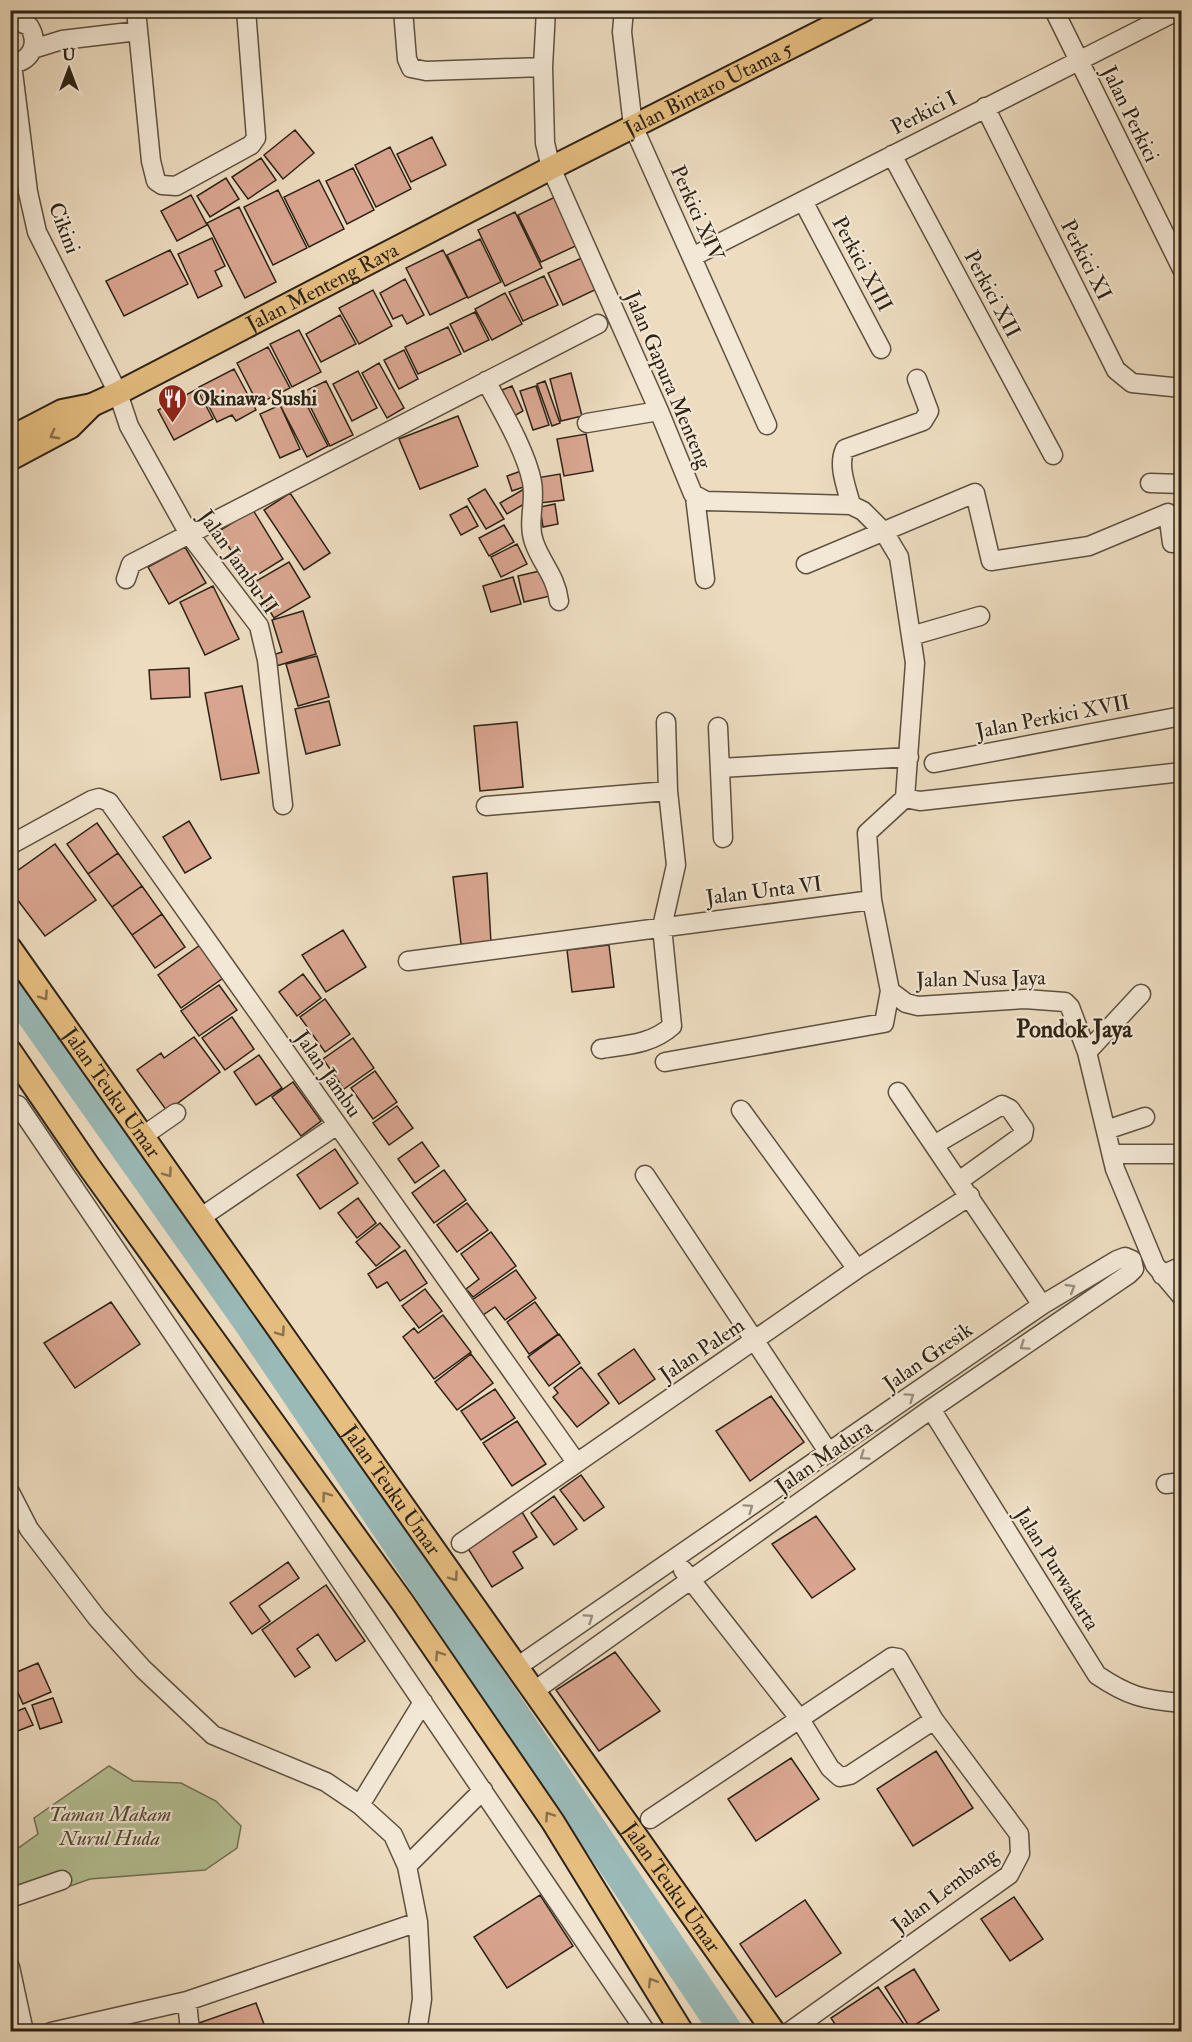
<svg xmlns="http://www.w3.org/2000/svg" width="1192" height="2042" font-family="'IM FELL Double Pica',serif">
<rect width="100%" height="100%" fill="#eddcc0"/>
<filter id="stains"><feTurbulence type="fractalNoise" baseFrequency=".00333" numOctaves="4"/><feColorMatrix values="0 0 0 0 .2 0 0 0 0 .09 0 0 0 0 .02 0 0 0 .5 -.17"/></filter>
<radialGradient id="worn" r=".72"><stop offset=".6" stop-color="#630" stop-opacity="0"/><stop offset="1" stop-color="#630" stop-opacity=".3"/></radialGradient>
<path fill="#b4c195" stroke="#707256" stroke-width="1.5" d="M109,1766L133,1781L181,1783L216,1801L241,1826L237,1848L205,1870L90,1879L11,1907L10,1854L38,1834L34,1818Z"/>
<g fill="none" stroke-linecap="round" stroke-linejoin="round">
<path stroke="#9abab8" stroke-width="32" d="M10,983L250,1323L727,2032"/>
</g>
<path fill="#d9a590" stroke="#2d2316" stroke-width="1.5" d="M295,130L314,153L283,179L264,155Z
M432,137L446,165L411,182L397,154Z
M390,147L411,189L376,207L355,165Z
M261,158L276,180L248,199L232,177Z
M353,168L374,210L347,224L326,181Z
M226,178L239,199L210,217L197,196Z
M319,180L344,229L309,247L284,197Z
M278,190L307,248L273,265L244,207Z
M191,195L207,225L177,241L161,211Z
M557,196L580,244L541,262L518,215Z
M239,207L276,282L245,298L207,223Z
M515,212L542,268L505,286L478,230Z
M212,238L225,266L215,271L222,286L198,298L178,254Z
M480,239L501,282L468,298L447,255Z
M170,250L188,284L124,316L106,281Z
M443,250L467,297L430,315L406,268Z
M584,257L599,288L563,305L548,273Z
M544,276L558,305L523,321L509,292Z
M405,279L424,315L407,324L402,315L393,319L380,293Z
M373,290L392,326L359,344L339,308Z
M505,293L522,324L492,340L475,309Z
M475,312L489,340L464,352L450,324Z
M340,315L356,344L321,362L306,334Z
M448,327L461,354L418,374L405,347Z
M299,330L321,372L292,387L270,344Z
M268,347L290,388L258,404L237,363Z
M404,350L418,379L399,389L384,360Z
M379,363L404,408L387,418L362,373Z
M234,369L256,410L236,421L232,415L217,422L199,387Z
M358,371L377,408L352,421L333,384Z
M571,373L582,416L561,421L550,379Z
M326,381L353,435L330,446L303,392Z
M545,381L560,423L552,426L537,384Z
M512,386L523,411L514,416L502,390Z
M536,386L549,425L533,430L520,391Z
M197,389L213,419L174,440L158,410Z
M301,394L328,446L307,457L280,405Z
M280,405L300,449L280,458L260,414Z
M458,416L478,466L420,489L399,439Z
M586,434L593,471L564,476L557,439Z
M524,470L529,485L512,491L507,476Z
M560,474L564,500L540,503L536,478Z
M485,489L504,519L486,529L468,499Z
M524,489L531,500L507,514L500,503Z
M290,493L330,553L304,570L264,510Z
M555,504L558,524L543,527L540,507Z
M467,506L478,526L461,535L450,515Z
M253,510L283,559L249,580L219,531Z
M504,525L514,542L489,556L479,538Z
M517,544L527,564L501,577L491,557Z
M185,547L206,583L169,604L148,567Z
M289,562L310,597L274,618L253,583Z
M544,570L550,596L524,602L518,576Z
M513,577L521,604L491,612L483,586Z
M213,586L239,639L205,655L180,602Z
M303,611L316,654L273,667L270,656L282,652L272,620Z
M317,656L329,697L298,706L286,664Z
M189,668L190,697L151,699L149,670Z
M242,686L259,773L221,780L205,693Z
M329,701L340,745L306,754L295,709Z
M517,722L523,787L480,791L474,726Z
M189,821L211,858L185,873L163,837Z
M97,823L118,853L88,874L67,844Z
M55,844L96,900L45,936L10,890V876Z
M118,853L142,886L112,907L88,874Z
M487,873L491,943L461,944L453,877Z
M142,886L162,914L132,935L112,907Z
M162,914L185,947L155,968L132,935Z
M343,930L366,967L326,992L302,955Z
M203,943L226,976L181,1008L158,975Z
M609,945L614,987L572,992L567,950Z
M303,974L321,998L297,1016L279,992Z
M219,985L237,1010L199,1036L181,1011Z
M325,999L350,1034L325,1052L300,1017Z
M232,1017L254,1049L225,1070L202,1038Z
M194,1037L220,1072L167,1111L137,1070L161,1053L164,1058Z
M353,1038L374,1068L344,1089L323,1059Z
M259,1055L282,1088L256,1105L234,1072Z
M375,1071L397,1102L373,1119L351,1088Z
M293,1082L321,1121L301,1136L272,1097Z
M397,1106L413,1128L389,1145L373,1123Z
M422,1142L439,1166L415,1183L398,1159Z
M335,1149L358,1183L320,1209L297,1175Z
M444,1170L466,1200L434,1223L412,1193Z
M358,1198L376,1223L357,1238L338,1213Z
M467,1203L488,1230L457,1252L437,1225Z
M380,1223L400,1247L376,1266L356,1242Z
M491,1232L516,1266L473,1297L466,1289L479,1279L461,1254Z
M405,1250L427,1283L400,1301L387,1282L377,1288L368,1274Z
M516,1270L536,1298L505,1320L495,1307L483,1315L472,1300Z
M425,1289L442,1311L419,1328L402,1306Z
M111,1302L140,1344L75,1388L44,1343Z
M535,1302L558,1334L529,1354L507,1322Z
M443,1315L471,1352L434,1379L403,1337L414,1328L418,1333Z
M559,1334L580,1363L549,1386L528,1357Z
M634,1349L655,1379L619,1404L598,1374Z
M471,1354L493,1383L457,1410L435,1382Z
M581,1367L609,1403L577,1427L553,1397L558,1393L554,1388Z
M495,1389L515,1418L481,1440L461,1411Z
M771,1396L804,1442L750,1481L716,1431Z
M517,1421L546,1464L512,1486L483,1443Z
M581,1475L604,1507L584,1521L560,1490Z
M554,1496L577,1529L554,1545L531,1513Z
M522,1512L537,1537L513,1552L523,1568L492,1587L467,1547Z
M816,1516L855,1569L812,1598L772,1544Z
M288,1562L299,1578L259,1606L270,1621L252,1634L230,1603Z
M326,1585L365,1641L336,1661L318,1634L297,1649L310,1667L295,1677L262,1630Z
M615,1652L660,1711L599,1751L556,1690Z
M38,1663L51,1692L23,1704L10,1675Z
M53,1698L62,1722L40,1729L32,1705Z
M25,1708L33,1725L10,1734V1714Z
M936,1751L973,1808L913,1846L877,1789Z
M791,1758L819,1799L756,1841L728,1799Z
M540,1895L573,1946L507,1988L474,1937Z
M1014,1897L1043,1939L1010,1961L981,1919Z
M805,1900L841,1953L776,1997L740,1944Z
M914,1969L939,2010L910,2028L885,1987Z
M878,1987L908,2030L840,2032L831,2018Z
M256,2003L267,2032H202L199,2023Z"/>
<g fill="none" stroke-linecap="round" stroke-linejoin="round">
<defs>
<path id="minor" d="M136,10L151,161L156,181L162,185L176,186L251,145L256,138L246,10
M403,10L407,59L411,68L426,71L543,67
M546,10L543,67L545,143L551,168L659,411L693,494L706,501L851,505L863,511L884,532L899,557L915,663L905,798L867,833L872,900L890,991L906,1003L918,1006L1025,999L1065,1002L1070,1007L1087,1052L1115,1169L1155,1265L1182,1297
M624,10L622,32L633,126L767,425
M1054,10L1182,269
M10,18L29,26C40,44 31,62 10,64
M33,49L62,40L138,31
M12,64L28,192L37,232L118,393L129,426L189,534L259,626L267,660L283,805
M985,107L1116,370L1132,383L1182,388
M892,155L1053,455
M803,201L881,349
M692,257L1177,11L1182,19
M486,381C501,409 526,451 532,482C536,502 527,522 534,542C541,563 556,576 559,601
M587,423L659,411
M1150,483L1182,484
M695,497L705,579
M851,505C847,488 837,466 845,449L923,421L929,411L917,379
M806,564L975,493L991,561L1089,546L1168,513L1172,543H1182
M126,579L131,564L598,324
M911,636L980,616
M666,722L668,791
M718,727L723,838
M934,763L1182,716
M720,768L909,757
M905,798L920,801L1182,772
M486,806L668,791L676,865L662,927L672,1026C652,1044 627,1045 601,1049
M10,845L92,800L99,798L109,802L576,1462
M408,961L872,900
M1087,1052L1141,994
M665,1062L884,1023L890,991
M898,1092L1042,1305
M18,1105L646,2032
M741,1110L857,1269
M1106,1130L1145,1117
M143,1136L176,1113
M934,1145L1002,1105L1010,1109L1024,1129L1023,1135L959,1181
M1113,1154H1174
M645,1175L829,1453
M200,1218L337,1125
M1162,1275L1182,1266
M931,1409L1097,1675C1128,1696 1144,1700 1182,1703
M1166,1484L1182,1482
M10,1492L29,1529L97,1618L143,1669L213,1735L326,1782L360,1805L393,1835L407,1866L418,1922L422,1999L417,2032
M461,1543L857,1269L970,1196
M683,1570L799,1718L830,1768L840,1777L850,1775L934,1720
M517,1667L1042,1305L1117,1260L1125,1257L1132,1260L1134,1269L1129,1274L931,1409L534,1691
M360,1805L423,1702
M650,1819L892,1657L898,1658L934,1720L1019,1834L1020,1854L1009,1875L789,2032
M407,1866L483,1790
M10,1898L62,1880
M10,1967L24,2032
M187,2001L190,2032
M51,2032L187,2001L418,1922"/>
<g id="major">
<path id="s1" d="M10,438L62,411L92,405L118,393L551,168L864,10"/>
<path d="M10,459L70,427L92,405"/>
<path id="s2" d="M10,948L774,2032"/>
<path d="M10,1051L90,1168L403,1603L553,1822L682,2032"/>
</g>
</defs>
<use href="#minor" stroke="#5d5140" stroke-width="21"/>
<use href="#major" stroke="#2d2316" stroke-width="26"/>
<use href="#minor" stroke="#f3e8d6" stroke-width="18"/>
<use href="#major" stroke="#e6be80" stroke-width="22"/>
</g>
<defs><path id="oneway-chevron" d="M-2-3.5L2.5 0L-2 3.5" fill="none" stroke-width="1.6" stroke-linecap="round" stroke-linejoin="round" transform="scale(1.5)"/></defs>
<g stroke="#8a704b">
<use href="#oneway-chevron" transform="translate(54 435) rotate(152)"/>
<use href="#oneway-chevron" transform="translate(44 996) rotate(55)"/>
<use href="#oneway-chevron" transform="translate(168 1173) rotate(55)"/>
<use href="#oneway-chevron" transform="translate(281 1332) rotate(55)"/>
<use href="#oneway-chevron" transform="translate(326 1496) rotate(-126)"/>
<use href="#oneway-chevron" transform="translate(454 1577) rotate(55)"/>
<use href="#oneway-chevron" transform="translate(439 1655) rotate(-124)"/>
<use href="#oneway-chevron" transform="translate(549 1816) rotate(-124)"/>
<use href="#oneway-chevron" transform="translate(652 1982) rotate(-122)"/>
</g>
<g stroke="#9a8f80">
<use href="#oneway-chevron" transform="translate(1071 1288) rotate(-31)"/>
<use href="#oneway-chevron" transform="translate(1024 1346) rotate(146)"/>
<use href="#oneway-chevron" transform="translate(910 1397) rotate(-35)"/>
<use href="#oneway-chevron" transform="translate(864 1456) rotate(145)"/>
<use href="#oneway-chevron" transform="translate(749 1508) rotate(-35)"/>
<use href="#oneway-chevron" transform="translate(589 1618) rotate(-34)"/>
</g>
<defs>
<symbol id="restaurant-pin" viewBox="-11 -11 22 30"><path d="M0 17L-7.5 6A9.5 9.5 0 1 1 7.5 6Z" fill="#8f2418" stroke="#f3e8d6"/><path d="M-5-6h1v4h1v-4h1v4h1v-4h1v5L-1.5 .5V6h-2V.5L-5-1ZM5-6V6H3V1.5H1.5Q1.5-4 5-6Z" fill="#fff"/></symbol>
</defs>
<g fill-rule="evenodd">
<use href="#restaurant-pin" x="156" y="382" width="33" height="45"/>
</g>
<g text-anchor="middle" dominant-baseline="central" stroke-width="4.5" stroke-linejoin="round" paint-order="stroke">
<g font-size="21" fill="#2d2316" stroke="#f3e8d6">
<text stroke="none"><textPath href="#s1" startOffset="782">Jalan Bintaro Utama 5</textPath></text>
<text transform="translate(924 113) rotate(-27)">Perkici I</text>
<text transform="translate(1130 114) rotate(64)">Jalan Perkici</text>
<text transform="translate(697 213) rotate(66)">Perkici XIV</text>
<text transform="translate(64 228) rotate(69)">Cikini</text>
<text transform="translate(1086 260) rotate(63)">Perkici XI</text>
<text transform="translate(862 264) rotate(62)">Perkici XIII</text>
<text stroke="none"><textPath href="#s1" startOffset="348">Jalan Menteng Raya</textPath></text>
<text transform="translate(992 294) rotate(62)">Perkici XII</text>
<text transform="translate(668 380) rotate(67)">Jalan Gapura Menteng</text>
<text transform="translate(238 562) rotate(55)">Jalan Jambu II</text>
<text transform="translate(1053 717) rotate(-11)">Jalan Perkici XVII</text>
<text transform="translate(764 891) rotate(-7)">Jalan Unta VI</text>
<text transform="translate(981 979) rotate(-1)">Jalan Nusa Jaya</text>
<text transform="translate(328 1074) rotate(55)">Jalan Jambu</text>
<text stroke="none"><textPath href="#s2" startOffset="177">Jalan Teuku Umar</textPath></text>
<text transform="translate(702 1350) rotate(-34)">Jalan Palem</text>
<text transform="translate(928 1357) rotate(-35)">Jalan Gresik</text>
<text transform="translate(824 1457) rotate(-35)">Jalan Madura</text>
<text stroke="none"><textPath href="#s2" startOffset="663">Jalan Teuku Umar</textPath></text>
<text transform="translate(1057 1569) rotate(58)">Jalan Purwakarta</text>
<text stroke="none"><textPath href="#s2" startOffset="1149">Jalan Teuku Umar</textPath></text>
<text transform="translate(945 1890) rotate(-37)">Jalan Lembang</text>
</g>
<g font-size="21" font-weight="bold" fill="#2d2316" stroke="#f3e8d6" text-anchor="start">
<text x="193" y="398">Okinawa Sushi</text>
</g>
<g font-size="21" font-style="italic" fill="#4f4a36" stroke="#f3e8d6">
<text x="110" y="1814">Taman Makam<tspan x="110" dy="24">Nurul Huda</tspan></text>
</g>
<g font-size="24" font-weight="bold" fill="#2d2316" stroke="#f3e8d6">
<text x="1074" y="1029">Pondok Jaya</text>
</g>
</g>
<rect width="1192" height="2042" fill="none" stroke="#eddcc0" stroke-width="36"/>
<rect x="12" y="12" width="1168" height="2018" fill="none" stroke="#2d2316" stroke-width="3"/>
<rect x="18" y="18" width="1156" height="2006" fill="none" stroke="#2d2316" stroke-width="1.5"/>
<g transform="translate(69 69)" stroke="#f3e8d6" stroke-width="4.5" paint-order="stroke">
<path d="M0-4.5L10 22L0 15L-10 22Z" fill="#2d2316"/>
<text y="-9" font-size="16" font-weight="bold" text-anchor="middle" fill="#2d2316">U</text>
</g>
<rect width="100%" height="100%" filter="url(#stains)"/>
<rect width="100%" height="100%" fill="url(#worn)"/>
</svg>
